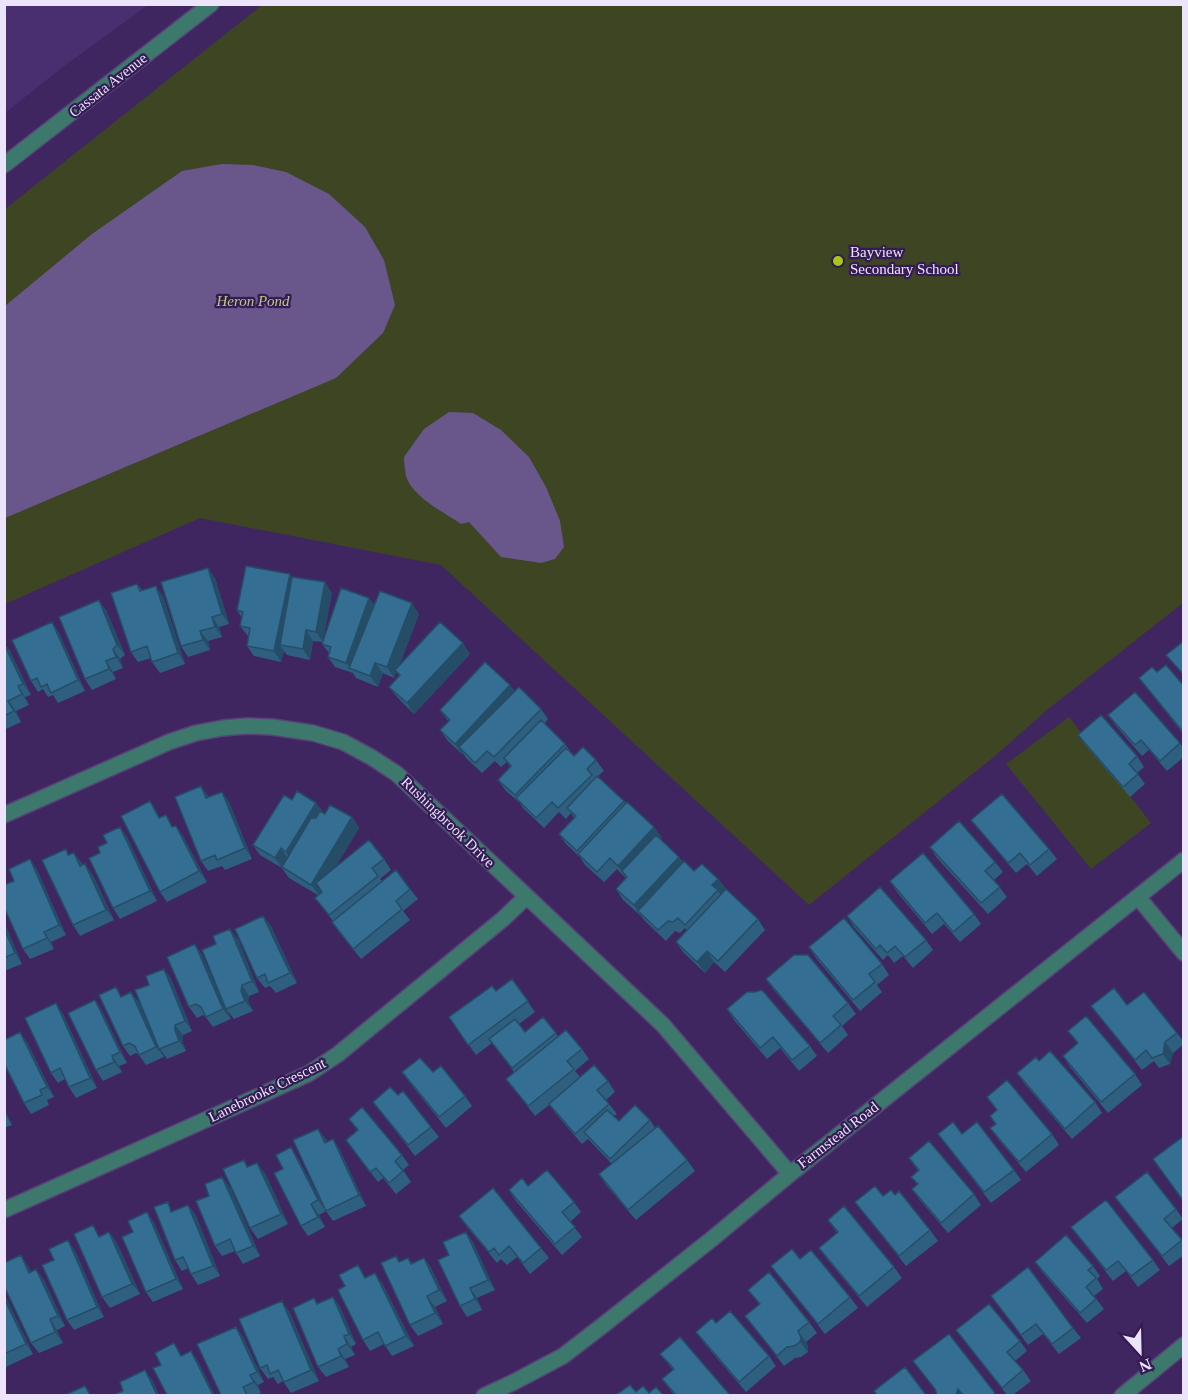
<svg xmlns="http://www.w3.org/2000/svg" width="1188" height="1400" font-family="'Times New Roman',serif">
<rect width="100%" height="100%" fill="#3f2661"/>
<path fill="#492e70" d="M5,4H148V5L122,24L64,66L5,113Z"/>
<path fill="#3d4523" d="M262,5H1183V603L1047,710L995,756L809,905L441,565L200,518L5,604V209Z
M1069,717L1151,823L1091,869L1006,764Z"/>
<path fill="#69578b" d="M222,164L253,165L286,172L329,194L365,227L384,260L395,305L383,333L336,378L5,518V306L92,234L182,171Z
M449,412L473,413L501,430L529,457L546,487L560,521L564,547L555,559L541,563L501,557L469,522L461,524C444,512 413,498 406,476C405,470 404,463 404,457L424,429Z"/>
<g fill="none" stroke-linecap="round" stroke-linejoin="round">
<defs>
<path id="street" d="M4,165L211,4
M4,815L169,742L196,733L223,728L247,726L272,727L313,733L343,742L371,757L397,774L663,1025L790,1174
M1138,897L1184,953
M4,1210L308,1074L337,1055L503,919L526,897
M484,1396L514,1382L563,1356L602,1326L713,1238L790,1174L1184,860
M1122,1396L1184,1345"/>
</defs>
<use href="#street" stroke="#574176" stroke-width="18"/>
<use href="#street" stroke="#3d786d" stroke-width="15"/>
</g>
<path fill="#2e5f7e" d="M292,577L332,593L323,640L369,598L374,605L419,614L399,666L470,654L414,714L397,697L389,687L399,676L396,672L394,678L383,673L378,687L356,678L353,673L335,667L328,657L329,653L322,644L323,642L313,641L310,660L287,655L284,651L281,662L254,656L247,646L248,636L240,626L242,618L237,610Z
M215,578L229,624L219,627L222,637L208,641L210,650L188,657L181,646Z
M137,584L142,590L163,596L185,664L160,673L152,662L151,658L138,662L131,652Z
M106,610L125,655L120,659L123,668L113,672L116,679L92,690L85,679Z
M52,622L59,633L85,691L58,703L53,695L48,697L43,689L38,692L31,681Z
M4,643L10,651L31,695L25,697L29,705L16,711L21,722L4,730Z
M1157,672L1184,686V735L1139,678Z
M514,691L541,709L548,719L544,724L565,744L574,756L596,760L604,771L598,776L626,803L654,827L662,838L660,839L683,862L694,871L718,879L726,889L721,895L758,919L765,930L725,972L714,962L705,973L683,952L676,942L687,931L685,928L680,933L675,931L666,941L645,921L641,916L623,900L616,889L626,878L617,869L604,882L585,865L580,857L566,844L559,834L574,818L571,813L566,819L559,812L544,828L523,808L520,803L506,791L498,780L510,767L507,762L501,767L495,761L482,773L466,758L463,753L462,754L448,741L440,730L449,722L440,710Z
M1108,715L1180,743L1184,749V757L1167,771L1149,750L1142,756L1116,726Z
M1078,735L1137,756L1144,767L1137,773L1145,784L1130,797L1085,745Z
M222,792L229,802L252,859L225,870L222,866L208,871L201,861L209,797Z
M292,800L325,814L352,817L359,828L336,866L384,859L391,870L380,879L382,881L410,889L418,899L403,911L410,920L361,959L339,932L332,922L333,921L315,898L318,895L289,878L282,868L260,855L253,845Z
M150,801L160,818L174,827L176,826L183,836L207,882L167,902L160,892Z
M971,820L1049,849L1057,859L1037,876L1027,864L1016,873L979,830Z
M120,827L127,837L157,901L120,919L113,908L100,853L107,843Z
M930,847L995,862L1003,872L994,880L1007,897L988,914L937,858Z
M74,853L83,865L93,875L114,920L80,936L73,925L70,855Z
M30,859L37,870L66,935L51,942L54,949L30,959L23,949L14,881Z
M890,881L974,914L981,924L960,942L944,924L932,934L897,892Z
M263,916L271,926L297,983L276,993L270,986L265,988L257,978Z
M847,916L926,940L933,950L913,968L903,956L894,963L888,955L883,960L854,927Z
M4,922L22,964L4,971Z
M238,939L259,992L249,996L248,1001L253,1011L234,1019L226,1009Z
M195,944L202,955L231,1019L213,1027L205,1016L203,1015L197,1018L189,1007Z
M809,947L882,964L889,975L877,985L882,992L860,1011L816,958Z
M164,969L171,979L192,1031L183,1035L182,1041L186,1051L167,1059L160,1049L164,1057L146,1065L139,1055L136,1053L130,1056L123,1046V996L139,1002L158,1046L149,985Z
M512,979L535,1012L519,1024L525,1032L543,1017L558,1036L582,1049L589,1059L575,1071L580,1077L608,1081L615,1092L606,1100L617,1114L614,1116L619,1121L650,1120L655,1128L687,1160L695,1171L636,1220L606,1185L599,1174L612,1164L588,1139L582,1144L556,1114L549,1105L535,1116L506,1079L514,1072L492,1043L476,1055L449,1017L496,991Z
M766,979L848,1003L856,1014L842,1026L848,1035L828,1053L773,989Z
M95,1000L102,1011L127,1063L119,1066L122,1072L103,1081L96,1070Z
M1127,1005L1177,1033L1184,1042V1044L1173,1053L1170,1064L1159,1068L1154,1061L1142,1070L1091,1006Z
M727,1009L810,1046L817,1056L799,1071L780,1048L767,1059L734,1020Z
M63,1014L97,1088L76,1098L69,1087L65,1079L58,1083L51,1073Z
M1068,1031L1135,1074L1142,1085L1108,1113L1070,1067L1063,1056L1078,1044Z
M27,1042L54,1097L47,1100L49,1105L31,1114L24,1103Z
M1039,1061L1095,1102L1102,1113L1072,1139L1024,1083L1017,1073Z
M402,1072H433L465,1096L472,1106L446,1128L410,1083Z
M398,1095L431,1127L439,1137L415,1156L373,1102Z
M987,1097L1052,1134L1059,1145L1026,1172L998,1139L990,1128L995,1124L990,1116L997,1110Z
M4,1109L12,1125L4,1128Z
M349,1119L402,1155L409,1165L403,1170L411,1182L396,1194L383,1178L378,1182L346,1140L357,1130Z
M938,1134L1014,1170L1021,1180L991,1203Z
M326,1139L327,1142L333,1139L340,1150L366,1206L333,1221L326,1211L319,1215L325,1227L308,1236L301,1226L298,1158L324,1207Z
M909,1158L974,1194L981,1205L948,1233L919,1199L912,1189L917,1184L911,1177L918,1171Z
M249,1167L265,1173L288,1224L258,1239L250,1228Z
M528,1186L574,1202L581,1212L570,1222L582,1237L562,1255L516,1201L509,1190Z
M230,1187L260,1256L243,1264L235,1251L222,1256L215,1246Z
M895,1195L930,1230L938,1241L906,1266L855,1202Z
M1115,1197L1176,1209L1183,1219L1172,1228L1184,1243V1255L1169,1266Z
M188,1205L196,1216L220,1276L198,1285L191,1274L188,1268L182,1271L175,1260L174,1211Z
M147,1212L154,1223L183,1289L153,1302L146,1292L133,1232Z
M459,1216L541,1248L549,1258L530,1274L517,1257L507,1265L501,1259L497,1263L467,1227Z
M828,1220L894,1267L902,1278L867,1307L826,1258L819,1248L837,1233Z
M1071,1227L1153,1260L1160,1270L1138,1287L1126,1271L1113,1281Z
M109,1232L117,1243L140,1294L110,1308L102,1297Z
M473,1242L495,1290L477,1298L482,1310L467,1317L460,1306L449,1255Z
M75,1251L104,1317L74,1330L67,1320Z
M396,1256L400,1262L408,1258L412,1263L424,1258L431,1268L447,1301L435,1307L443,1324L418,1336L410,1325Z
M800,1259L850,1297L858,1308L825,1334L771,1266Z
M1035,1262L1093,1266L1100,1276L1097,1279L1103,1289L1094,1296L1104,1309L1087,1323L1043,1273Z
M28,1266L31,1272L44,1280L65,1326L57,1330L63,1343L39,1353L31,1343Z
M367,1277L382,1283L414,1346L392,1356L384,1344L370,1351L363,1340Z
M748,1290L809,1322L817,1333L806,1342L808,1347V1352L801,1357L795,1358L784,1366L745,1316L759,1304Z
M4,1293L33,1354L4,1368Z
M991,1296L1073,1328L1081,1338L1059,1354L1043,1334L1028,1345Z
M333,1297L340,1307L356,1344L351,1347L355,1355L345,1359L349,1367L326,1377L318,1367V1303Z
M289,1311L319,1381L291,1393L283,1381L278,1384L273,1377L268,1379L260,1368Z
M716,1323L769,1356L776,1366L746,1392L704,1343L696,1332Z
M236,1327L243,1337L264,1382L258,1385L261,1393L255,1395H221Z
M956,1330L1020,1341L1027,1351L1015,1361L1023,1370L1031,1381L1013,1395H1007Z
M660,1354L730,1395H674L662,1379L673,1370Z"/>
<path fill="#254d67" d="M208,568L215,578L229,624L222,614Z
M290,574L297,585L280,645L284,651L281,662L274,651Z
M325,582L332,593L323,642L316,632Z
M156,586L163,596L185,664L178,653Z
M369,598L377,608L350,668L346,663Z
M99,600L106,610L125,655L117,645Z
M412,603L419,614L394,678L387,667Z
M212,617L219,627L222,637L215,627Z
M52,622L59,633L85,691L78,680Z
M306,630L313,641L310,660L303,649Z
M200,631L208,641L210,650L203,640Z
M4,643L10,651L31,695L23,684Z
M463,643L470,654L414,714L407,703Z
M113,649L120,659L123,668L116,657Z
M106,661L113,672L116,679L109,669Z
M375,663L383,673L378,687L370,676Z
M510,685L518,695L459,747L463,753L462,754L455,744Z
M18,686L25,697L29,705L22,694Z
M8,701L16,711L21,722L14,711Z
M201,786L209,797L206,798Z
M222,792L229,802L252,859L245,848Z
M150,801L157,812L166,829L159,818Z
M316,803L324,813L293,862L286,852Z
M352,817L359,828L319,895L311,885Z
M176,826L183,836L207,882L199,871Z
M120,827L127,837L157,901L150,891Z
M654,827L662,838L626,875L622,871L625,876L618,866Z
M281,848L288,859L282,868L275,858Z
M74,853L81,863L88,877L80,866Z
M679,857L687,867L638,911L641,916L634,905Z
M30,859L37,870L66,935L59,925Z
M85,864L93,875L114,920L106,910Z
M718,879L726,889L721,895L712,885Z
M263,916L271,926L297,983L290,973Z
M4,922L22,964L15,953L4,929Z
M230,929L238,939L259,992L252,981Z
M44,932L51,942L54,949L47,938Z
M195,944L202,955L231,1019L223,1009Z
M707,951L714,962L705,973L697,962Z
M164,969L171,979L192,1031L185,1021Z
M242,985L249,996L248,1001L253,1011L245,1001L241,991Z
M131,992L139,1002L164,1057L156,1047Z
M95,1000L102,1011L127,1063L120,1052Z
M56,1003L63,1014L97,1088L90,1078Z
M175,1025L183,1035L182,1041L186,1051L179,1041L175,1030Z
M20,1032L27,1042L54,1097L47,1087Z
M1165,1042L1173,1053L1170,1064L1163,1054Z
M112,1056L119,1066L122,1072L114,1062Z
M4,1109L12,1125L5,1114Z
M318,1129L326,1139L332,1153L325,1143Z
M333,1139L340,1150L366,1206L359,1195Z
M291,1147L298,1158L326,1211L318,1200Z
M257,1163L265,1173L288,1224L281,1214Z
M222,1177L230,1187L260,1256L253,1246Z
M311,1204L319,1215L325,1227L318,1217Z
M188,1205L196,1216L220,1276L213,1266Z
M147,1212L154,1223L183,1289L176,1279Z
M109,1232L117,1243L140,1294L132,1284Z
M466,1232L473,1242L495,1290L488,1280Z
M68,1240L75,1251L104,1317L97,1307Z
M21,1255L28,1266L36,1283L29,1273Z
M424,1258L431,1268L447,1301L439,1290Z
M36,1269L44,1280L65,1326L58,1316Z
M375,1273L382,1283L414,1346L406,1336Z
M470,1288L477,1298L482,1310L475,1299Z
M4,1293L33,1354L26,1344L4,1298Z
M427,1296L435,1307L443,1324L435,1313Z
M333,1297L340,1307L356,1344L349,1334Z
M282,1301L289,1311L319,1381L311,1370Z
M50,1319L57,1330L63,1343L55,1332Z
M236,1327L243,1337L264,1382L257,1372Z
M798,1331L806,1342L808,1347V1352L800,1342Z
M344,1336L351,1347L355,1355L347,1344Z
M338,1349L345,1359L349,1367L341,1356Z
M191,1351L198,1361L215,1395H213Z
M145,1370L153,1381L159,1395H157Z
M250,1375L258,1385L261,1393L254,1382Z
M958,1389L962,1395H956Z"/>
<path fill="#356e93" stroke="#254d67" stroke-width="1.5" d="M246,566L290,574L274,651L247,646L250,628L240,626L243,612L237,610Z
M208,568L222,614L212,617L215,627L200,631L203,640L181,646L161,582Z
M292,577L325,582L316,632L306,630L303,649L280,645Z
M137,584L140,591L156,586L178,653L152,662L147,646L131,652L111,593Z
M341,588L369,598L346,663L328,657L331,647L322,644Z
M380,591L412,603L387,667L375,663L370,676L349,668Z
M99,600L117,645L113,649L116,657L106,661L109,669L85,679L59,617Z
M52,622L78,680L51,693L47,684L41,687L37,678L31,681L12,640Z
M440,622L463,643L407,703L389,687L400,675L395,670Z
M1184,641V675L1166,655Z
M4,644L23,684L18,686L22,694L8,701L14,711L4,716Z
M485,662L510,685L455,744L440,730L450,720L440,710Z
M1166,665L1184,686V733L1139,678L1152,667L1157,672Z
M519,687L541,709L494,757L487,751L475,763L459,747Z
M1135,692L1180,743L1160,761L1141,740L1135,745L1108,715Z
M1101,715L1137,756L1129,764L1138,774L1123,787L1078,735Z
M541,720L565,744L515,795L498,780L511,766L504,758Z
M583,747L596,760L587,769L592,775L558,808L552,802L536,818L516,798L566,748L574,756Z
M597,776L624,801L577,851L559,834L576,816L567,808Z
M201,786L206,798L222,792L245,848L217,860L215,855L201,861L175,797Z
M297,791L316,803L286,852L281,848L275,858L253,845L284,795L292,800Z
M1002,794L1049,849L1030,865L1020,853L1008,863L971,820Z
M150,801L159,818L166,815L172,827L176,826L199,871L160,892L121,816Z
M627,802L654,827L618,866L610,858L597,872L578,854Z
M330,805L352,817L311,885L282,867L311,818H316L320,811L325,814Z
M959,821L995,862L985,871L1000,887L981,903L930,847Z
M120,827L150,891L113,908L89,858L100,853L98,847L107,843L103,835Z
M656,835L679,857L634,905L616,889L627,877L622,871Z
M369,840L384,859L372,868L378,876L329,915L315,898L322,892L316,883Z
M66,849L68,855L74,853L80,866L85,864L106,910L73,925L42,860Z
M923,853L974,914L953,932L937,913L925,923L890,881Z
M30,859L59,925L44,932L47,938L23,949L4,907V885L14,881L9,869Z
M684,861L694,871L702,864L718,879L712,885L718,890L685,925L678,918L673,922L668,921L658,930L638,911Z
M396,870L410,889L396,901L402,909L353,949L332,922Z
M880,887L926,940L905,957L895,946L887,953L880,945L876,949L847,916Z
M726,889L758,919L718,961L707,951L697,962L676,942Z
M263,916L290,973L268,983L265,974L257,978L235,929Z
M844,918L882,964L869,974L875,982L853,1000L809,947Z
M4,929L15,953L4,958Z
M230,929L252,981L242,985L241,991L245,1001L226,1009L202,950L216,944L213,936Z
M195,944L223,1009L206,1017L201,1007L196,1004L189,1007L167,957Z
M794,955H808L848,1003L833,1016L841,1025L820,1043L766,979Z
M164,969L185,1021L175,1025V1030L179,1041L159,1049L135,990L149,985L146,976Z
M512,979L528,1001L468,1045L449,1017L492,986L496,991Z
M116,987L121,997L131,992L156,1047L139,1055L135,1046L129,1043L123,1046L99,995Z
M1114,988L1127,1005L1144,992L1177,1033L1165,1042L1163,1054L1152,1058L1146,1050L1135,1060L1091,1006Z
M762,990L810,1046L792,1060L773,1037L760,1048L727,1009L747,992H755Z
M95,1000L120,1052L112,1056L114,1062L96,1070L68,1013Z
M56,1003L90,1078L69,1087L60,1068L51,1073L25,1018Z
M1086,1016L1135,1074L1101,1102L1063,1056L1078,1043L1068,1031Z
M543,1017L556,1033L512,1068L489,1039L515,1019L525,1032Z
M566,1030L582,1049L567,1061L574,1069L528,1106L506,1079Z
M20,1032L47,1087L40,1090L42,1095L24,1103L4,1063V1040Z
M1050,1051L1095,1102L1065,1129L1017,1073L1036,1057L1039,1061Z
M420,1058L433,1072L441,1066L465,1096L439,1117L402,1072Z
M594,1065L608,1081L597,1090L609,1104L575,1134L549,1104Z
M1007,1080L1052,1134L1019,1162L990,1128L996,1124L990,1116L997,1110L987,1097Z
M390,1087L398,1095L403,1091L431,1127L408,1145L373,1102Z
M635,1105L650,1120L610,1159L584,1132L607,1110L619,1121Z
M362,1107L402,1155L395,1161L403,1171L389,1183L376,1168L370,1172L346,1140L358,1130L349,1119Z
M953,1122L962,1134L977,1122L1014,1170L984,1192L938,1134Z
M658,1126L687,1160L628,1210L599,1174Z
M318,1129L325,1143L333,1139L359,1195L326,1211L293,1140Z
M1184,1136V1198L1182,1199L1153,1159Z
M929,1141L974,1194L941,1223L912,1189L918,1184L911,1177L919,1170L909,1158Z
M291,1147L318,1200L311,1204L318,1217L301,1226L274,1173L283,1169L276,1155Z
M244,1160L247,1167L257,1163L281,1214L250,1228L223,1169Z
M547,1170L574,1202L562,1212L575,1227L555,1244L509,1190L522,1178L528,1186Z
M1147,1172L1176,1209L1164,1219L1182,1240L1162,1256L1115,1197Z
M222,1177L253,1246L236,1253L230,1239L215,1246L196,1201L209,1196L205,1184Z
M875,1186L883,1196L891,1190L895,1195L899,1191L930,1230L899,1256L855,1202Z
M493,1188L541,1248L523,1263L509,1246L499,1255L494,1248L489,1252L459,1216Z
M1106,1200L1153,1260L1131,1276L1118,1261L1106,1270L1071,1227Z
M168,1202L171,1212L188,1205L213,1266L191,1274L183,1257L175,1260L154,1207Z
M844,1206L894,1267L859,1296L819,1248L838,1232L828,1220Z
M147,1212L176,1279L146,1292L122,1237L133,1232L128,1221Z
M93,1225L99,1237L109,1232L132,1284L102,1297L74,1234Z
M466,1232L488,1280L470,1288L475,1299L460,1306L438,1260L449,1255L443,1242Z
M1066,1235L1093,1266L1088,1270L1096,1278L1086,1287L1096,1299L1080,1313L1035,1262Z
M68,1240L97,1307L67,1320L42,1265L54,1260L49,1249Z
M792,1249L800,1259L811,1250L850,1297L818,1324L771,1266Z
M21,1255L29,1273L36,1269L58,1316L50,1319L55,1332L31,1343L4,1286V1263Z
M396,1256L399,1262L408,1258L411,1264L424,1258L439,1290L427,1296L435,1313L410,1325L381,1263Z
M358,1265L365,1278L375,1273L406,1336L385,1346L378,1332L363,1340L338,1290L345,1286L339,1275Z
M1028,1267L1073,1328L1052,1344L1036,1324L1021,1335L991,1296Z
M769,1272L809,1322L798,1331L801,1337L800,1342L794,1346L787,1347L777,1356L745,1316L760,1304L748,1290Z
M333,1297L349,1334L344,1336L347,1344L338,1349L341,1356L318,1367L293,1308L314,1298L317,1304Z
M4,1298L26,1344L4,1354Z
M282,1301L311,1370L284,1382L278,1370L270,1374L267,1365L260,1368L239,1319Z
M989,1304L1020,1341L1007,1352L1023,1370L1002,1388L956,1330Z
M730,1311L769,1356L739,1382L696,1332L712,1318L716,1323Z
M236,1327L257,1372L250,1375L254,1382L243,1387L247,1395H221L197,1344Z
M949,1334L995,1393L992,1395H963L958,1389L956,1395H937L935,1389L913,1361Z
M680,1337L730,1395H676L662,1379L674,1369L660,1354Z
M174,1343L181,1356L191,1351L213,1395H167L153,1368L161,1365L155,1353Z
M905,1367L926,1395H877L874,1391Z
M145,1370L157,1395H113L123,1391L120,1382Z
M630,1385L636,1392L643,1386L649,1393L656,1387L663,1395H616Z
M85,1386L90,1395H65Z"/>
<circle fill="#a9c719" stroke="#341b55" stroke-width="2" cx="838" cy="261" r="6"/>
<g text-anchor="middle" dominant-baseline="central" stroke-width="4.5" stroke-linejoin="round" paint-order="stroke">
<g font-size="15" fill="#ebe4fa" stroke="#341b55">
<text transform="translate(108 85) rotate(-38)">Cassata Avenue</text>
<text transform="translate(448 822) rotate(44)">Rushingbrook Drive</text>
<text transform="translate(267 1090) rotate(-26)">Lanebrooke Crescent</text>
<text transform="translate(838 1135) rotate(-38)">Farmstead Road</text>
</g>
<g font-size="15" fill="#ebe4fa" stroke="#341b55" text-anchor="start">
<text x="850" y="252">Bayview<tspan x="850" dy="17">Secondary School</tspan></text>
</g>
<g font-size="15" font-style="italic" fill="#b9ce77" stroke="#341b55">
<text x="253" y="301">Heron Pond</text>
</g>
</g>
<rect width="1188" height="1400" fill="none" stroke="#ebe4fa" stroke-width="12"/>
<g transform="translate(1140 1352) rotate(158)" stroke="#341b55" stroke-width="4.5" paint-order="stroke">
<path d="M0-4.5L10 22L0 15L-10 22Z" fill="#ebe4fa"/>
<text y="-9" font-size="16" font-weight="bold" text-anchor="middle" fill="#ebe4fa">N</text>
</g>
</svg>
